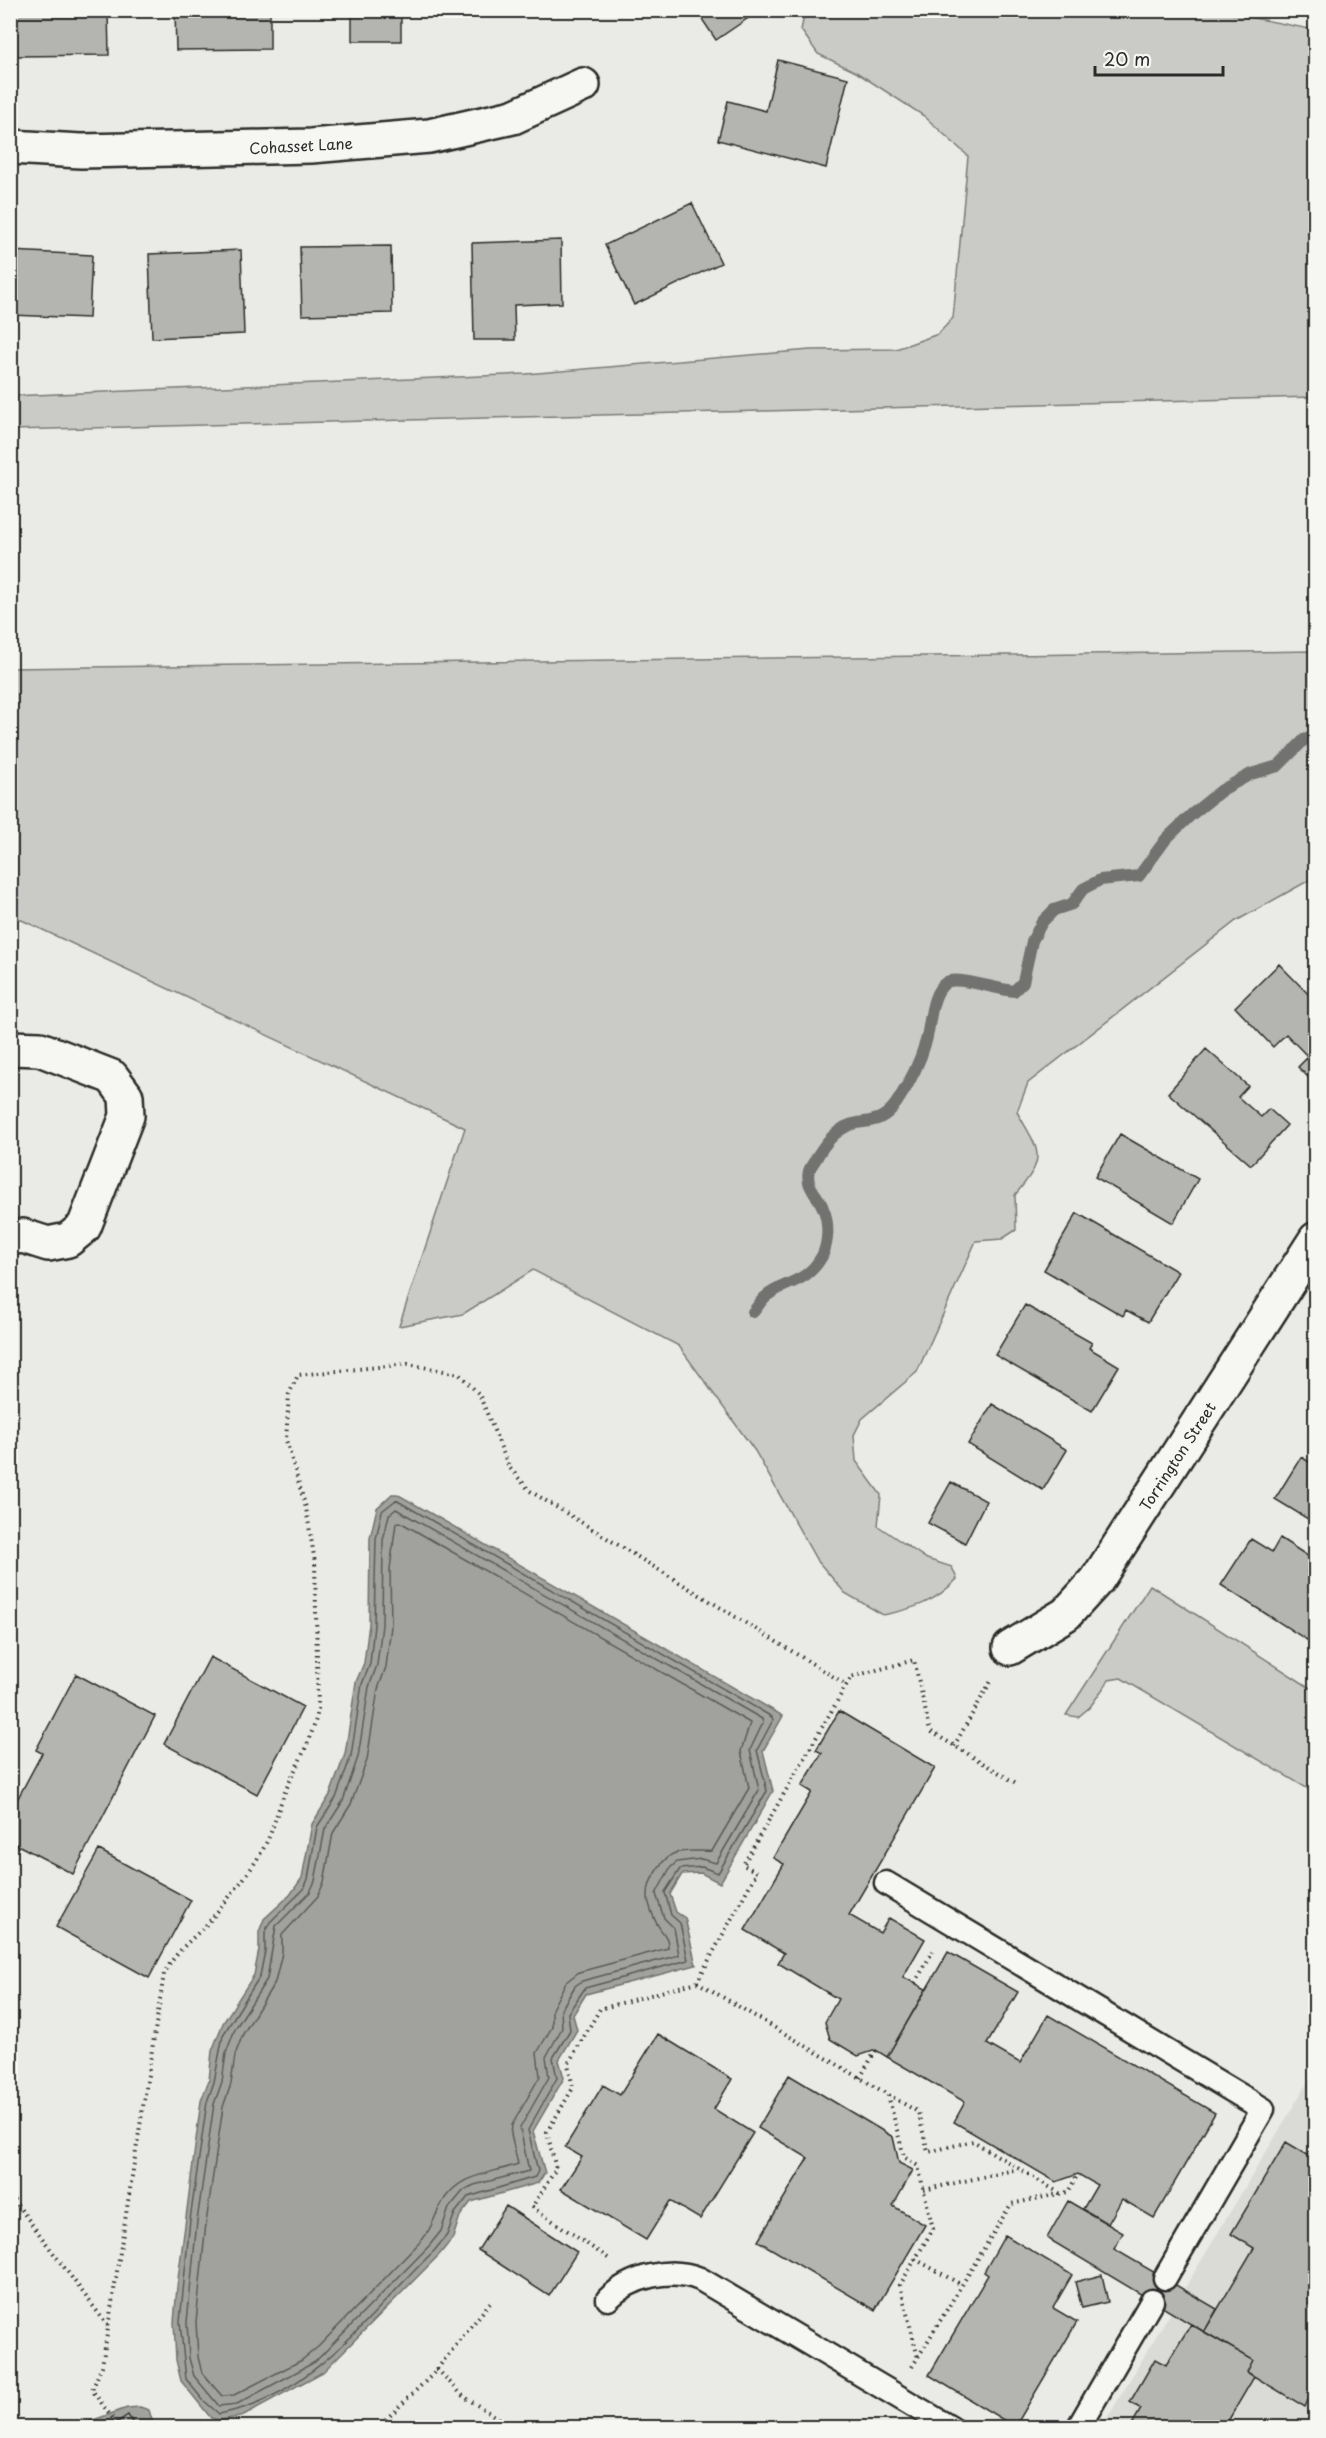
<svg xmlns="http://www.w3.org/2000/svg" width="1326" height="2438" font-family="'Playpen Sans',sans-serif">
<rect width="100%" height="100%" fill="#eaeae6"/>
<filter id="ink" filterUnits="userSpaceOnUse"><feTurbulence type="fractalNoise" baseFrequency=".0167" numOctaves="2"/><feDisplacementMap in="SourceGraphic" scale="12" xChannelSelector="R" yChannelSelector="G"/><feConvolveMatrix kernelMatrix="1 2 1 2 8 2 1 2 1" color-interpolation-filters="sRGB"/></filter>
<g filter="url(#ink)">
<path fill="#dadad6" d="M1315,2070V2427H1102Z"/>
<path fill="#cacac7" stroke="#7a7a79" stroke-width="1.5" d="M1219,11L1315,30V397L11,430V396L526,374L810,350L896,349L938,334L953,318L968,156L924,116L856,72L818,54L801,30L805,11Z
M1315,651V877L1236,921L1028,1083L1017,1112C1041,1153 1047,1157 1015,1195L1016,1230L1002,1239L976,1241L917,1372L862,1419L854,1435L856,1461L881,1495L878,1526L927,1559L952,1567L957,1579C936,1602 913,1609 883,1615L845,1593L816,1559L755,1451L679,1346L533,1270L463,1314L399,1326L465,1128L11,915V668Z
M1150,1585L1315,1691V1793L1121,1678L1109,1680L1090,1707L1078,1717L1066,1715Z"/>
<path fill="#a1a19e" stroke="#727270" stroke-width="1.5" d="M392,1494H397L783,1716L763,1751L773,1791L720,1883L701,1873L682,1874L670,1894L676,1912L685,1918L696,1965L586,1994L573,2015L577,2030L559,2060L564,2078L533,2131L545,2173L538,2183L471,2202L460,2216L453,2238L439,2255L323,2372L240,2417L219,2420L211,2418L181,2381L176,2360L174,2322L177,2287L201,2101L209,2080L212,2051L223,2023L254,1975L259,1950V1932L264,1919L290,1895L302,1878L312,1824L330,1795L345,1754L356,1682L364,1663L369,1624L370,1538L377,1508Z
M140,2407L149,2410L154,2427L71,2428L127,2408Z"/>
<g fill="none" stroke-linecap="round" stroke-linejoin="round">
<path stroke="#5a5a59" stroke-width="1.5" d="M396,1500L772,1717L773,1720L757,1750L767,1791L718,1873L702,1867L680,1869L665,1892L671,1915L680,1923L688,1960L585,1988L568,2013L570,2030L553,2058L557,2078L528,2130L538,2171L535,2177L468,2197L455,2213L447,2235L434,2251C369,2313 314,2397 219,2414L202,2399L186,2379L180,2322L190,2220L207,2102L214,2082L223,2035L260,1976L265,1951V1932L270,1922L304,1889L308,1879L317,1827L336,1798L351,1756L362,1684L370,1664L374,1625L376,1539L382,1511Z
M396,1509L762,1719L763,1723L750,1750L759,1790L716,1863L701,1859L677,1862L670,1868L656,1894L664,1918L674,1928L679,1955L582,1981L575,1986L561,2010L562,2028L546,2057L549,2077L520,2128L529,2171L474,2185L464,2190L449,2208L441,2231L429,2246L315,2362L237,2404L219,2406L194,2376L189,2358L187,2322L197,2221L214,2104L222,2082L226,2053L235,2029L267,1979L276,1926L310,1892L315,1881L325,1829L343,1801L358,1757L369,1687L377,1665L382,1625L383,1540L389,1515Z
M400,1522L750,1723L741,1751L749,1788L712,1851C701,1852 687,1849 675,1853C663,1857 648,1880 648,1894C647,1902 652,1913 655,1920C660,1932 669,1935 668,1948L579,1972L566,1982L552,2009V2027L537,2053L540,2076L512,2125L511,2135L518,2164C488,2175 459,2173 442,2203C434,2216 433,2227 422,2240L319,2346L302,2360L234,2395L222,2396L202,2373L198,2357L196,2322L206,2223L223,2107L231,2084L235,2055L243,2034L275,1982L282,1953V1935L318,1896L324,1882L333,1833L351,1804L367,1760L378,1689L386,1667L391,1626L390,1569L396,1523Z"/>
<path stroke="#727270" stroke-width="12" d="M753,1312C757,1308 760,1302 764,1298C785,1280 806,1285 822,1256C829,1242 829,1222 823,1208C818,1194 805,1187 809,1171C811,1165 816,1160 818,1155C823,1147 831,1136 839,1131C858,1115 878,1131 897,1102C909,1084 920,1062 926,1041C931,1024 930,992 947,982C958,976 999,990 1014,991L1023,982L1032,941L1042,922L1054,910L1072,904L1083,889L1100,880L1139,876L1166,839L1191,815L1222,790L1251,774L1278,766L1305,739L1316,734"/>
</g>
<path fill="#b4b4b1" stroke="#2b2b2b" stroke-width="1.5" d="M17,10H108L109,55L17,56Z
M175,10H270V49L176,50Z
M352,10H401V41H352Z
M696,10H760L716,40Z
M778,60L848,78L826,168L718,140L728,101L766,111Z
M692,203L721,263L634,305L605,245Z
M561,240L562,303L514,305L515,340H474L472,243Z
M391,246L392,313L302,315L300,247Z
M241,250L244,334L152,338L149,254Z
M10,251L92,255L89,318L10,315Z
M1279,964L1316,1002L1315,1084L1298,1067L1308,1057L1286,1034L1273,1047L1235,1007Z
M1206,1049L1248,1086L1238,1097L1261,1117L1269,1109L1287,1125L1251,1165L1168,1093Z
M1120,1134L1198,1179L1173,1223L1095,1177Z
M1077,1213L1178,1272L1148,1322L1126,1310L1123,1316L1044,1270Z
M1025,1305L1092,1343L1089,1348L1119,1366L1092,1411L995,1355Z
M992,1404L1067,1450L1043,1490L968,1444Z
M1301,1457L1316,1466V1524L1275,1499Z
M951,1482L986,1501L965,1543L928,1523Z
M1280,1538L1314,1560L1307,1572L1316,1577V1646L1221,1585L1251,1539L1272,1552Z
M210,1657L303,1707L257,1794L164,1744Z
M76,1674L155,1716L73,1874L10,1841V1813L42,1753L36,1750Z
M839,1711L935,1768L849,1915L880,1933L889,1918L925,1939L903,1977L926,1989L887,2057L876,2050L858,2056L830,2039L825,2022L838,1999L778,1963L784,1953L745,1930L784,1864L773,1858L812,1792L802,1786L822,1753L816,1750Z
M99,1850L191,1900L149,1978L56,1927Z
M948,1952L1018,1992L987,2044L1020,2063L1048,2015L1215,2113L1154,2218L1122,2199L1108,2224L1083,2209L1097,2185L1078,2174L1056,2182L954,2122L965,2102L887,2057Z
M658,2034L732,2079L714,2109L753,2133L700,2219L670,2201L646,2240L561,2189L582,2157L565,2147L603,2085L620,2095Z
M789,2075L893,2137L899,2163L913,2170L893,2206L925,2225L875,2310L758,2241L808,2158L758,2128Z
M1286,2142L1316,2160V2401L1309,2398L1305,2407L1247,2372L1253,2360L1204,2332L1254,2248L1231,2234Z
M1068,2201L1123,2233L1114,2249L1217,2309L1204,2332L1047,2238Z
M506,2206L577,2252L549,2296L478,2250Z
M1005,2235L1072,2275L1053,2308L1077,2322L1015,2427L929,2375L988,2275L984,2272Z
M1102,2275L1108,2302L1082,2308L1075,2282Z
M1191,2324L1253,2360L1247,2372L1254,2377L1224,2428H1130L1141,2409L1130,2402L1155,2359L1166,2365Z
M128,2415L135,2428H108L116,2423Z"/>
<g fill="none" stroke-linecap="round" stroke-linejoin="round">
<defs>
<path id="lane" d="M886,1883L1263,2109L1165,2278
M608,2299C631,2276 670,2267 700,2279L951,2428
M1078,2428L1152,2301"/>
<path id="street" d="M10,147L81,151L311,146L429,136L513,117L583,85
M10,1048L40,1049L112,1077L126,1096L127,1116L84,1227L68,1240L48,1244L23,1236L10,1238
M1010,1648L1066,1614L1097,1580L1316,1239"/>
</defs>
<use href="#lane" stroke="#2b2b2b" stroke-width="27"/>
<use href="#street" stroke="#2b2b2b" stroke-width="38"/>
<path stroke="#2b2b2b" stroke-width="4" stroke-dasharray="1.5 4.5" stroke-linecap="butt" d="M954,1746L991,1681
M697,1982L918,2112L928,2152L973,2141L1061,2194
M915,1983L933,1951
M860,2078L876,2050
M888,2095L904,2157L918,2166L933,2229L900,2285L918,2358
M924,2190L1018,2169
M10,2195L108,2326
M608,2258L532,2207L556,2169L547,2132L573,2088L568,2064L600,2009L697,1982L757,1872L743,1865L851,1677L914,1660L930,1731L1016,1783
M915,2259L962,2285
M912,2367L1011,2204L1068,2192L1078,2174
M437,2369L463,2396L513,2428
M116,2423L92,2390L102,2366L164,1974C178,1946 199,1936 217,1912C236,1888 257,1865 269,1837C276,1820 280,1802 288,1785C299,1760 313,1738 318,1709L315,1562L306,1508L286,1440L289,1394L298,1375L408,1364L459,1374L479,1394L509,1467L530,1491L847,1685
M377,2428L433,2374L493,2299"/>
<use href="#lane" stroke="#f6f6f2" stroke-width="22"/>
<use href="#street" stroke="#f6f6f2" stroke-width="33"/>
</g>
</g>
<g text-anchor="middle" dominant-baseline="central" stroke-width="6" stroke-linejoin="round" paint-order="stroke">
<g font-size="15" fill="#2b2b2b" stroke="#f6f6f2">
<text transform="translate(301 145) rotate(-3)">Cohasset Lane</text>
<text transform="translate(1177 1456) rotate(-57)">Torrington Street</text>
</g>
</g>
<rect width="1326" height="2438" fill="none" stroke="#f6f6f2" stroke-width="36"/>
<rect x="18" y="18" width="1290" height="2402" fill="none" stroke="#2b2b2b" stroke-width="2" filter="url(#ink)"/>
<path d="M1095 66v9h128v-9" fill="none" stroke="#2b2b2b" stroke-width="3"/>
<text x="1104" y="66" font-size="18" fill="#2b2b2b" stroke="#f6f6f2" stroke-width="4.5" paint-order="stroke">20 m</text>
</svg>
